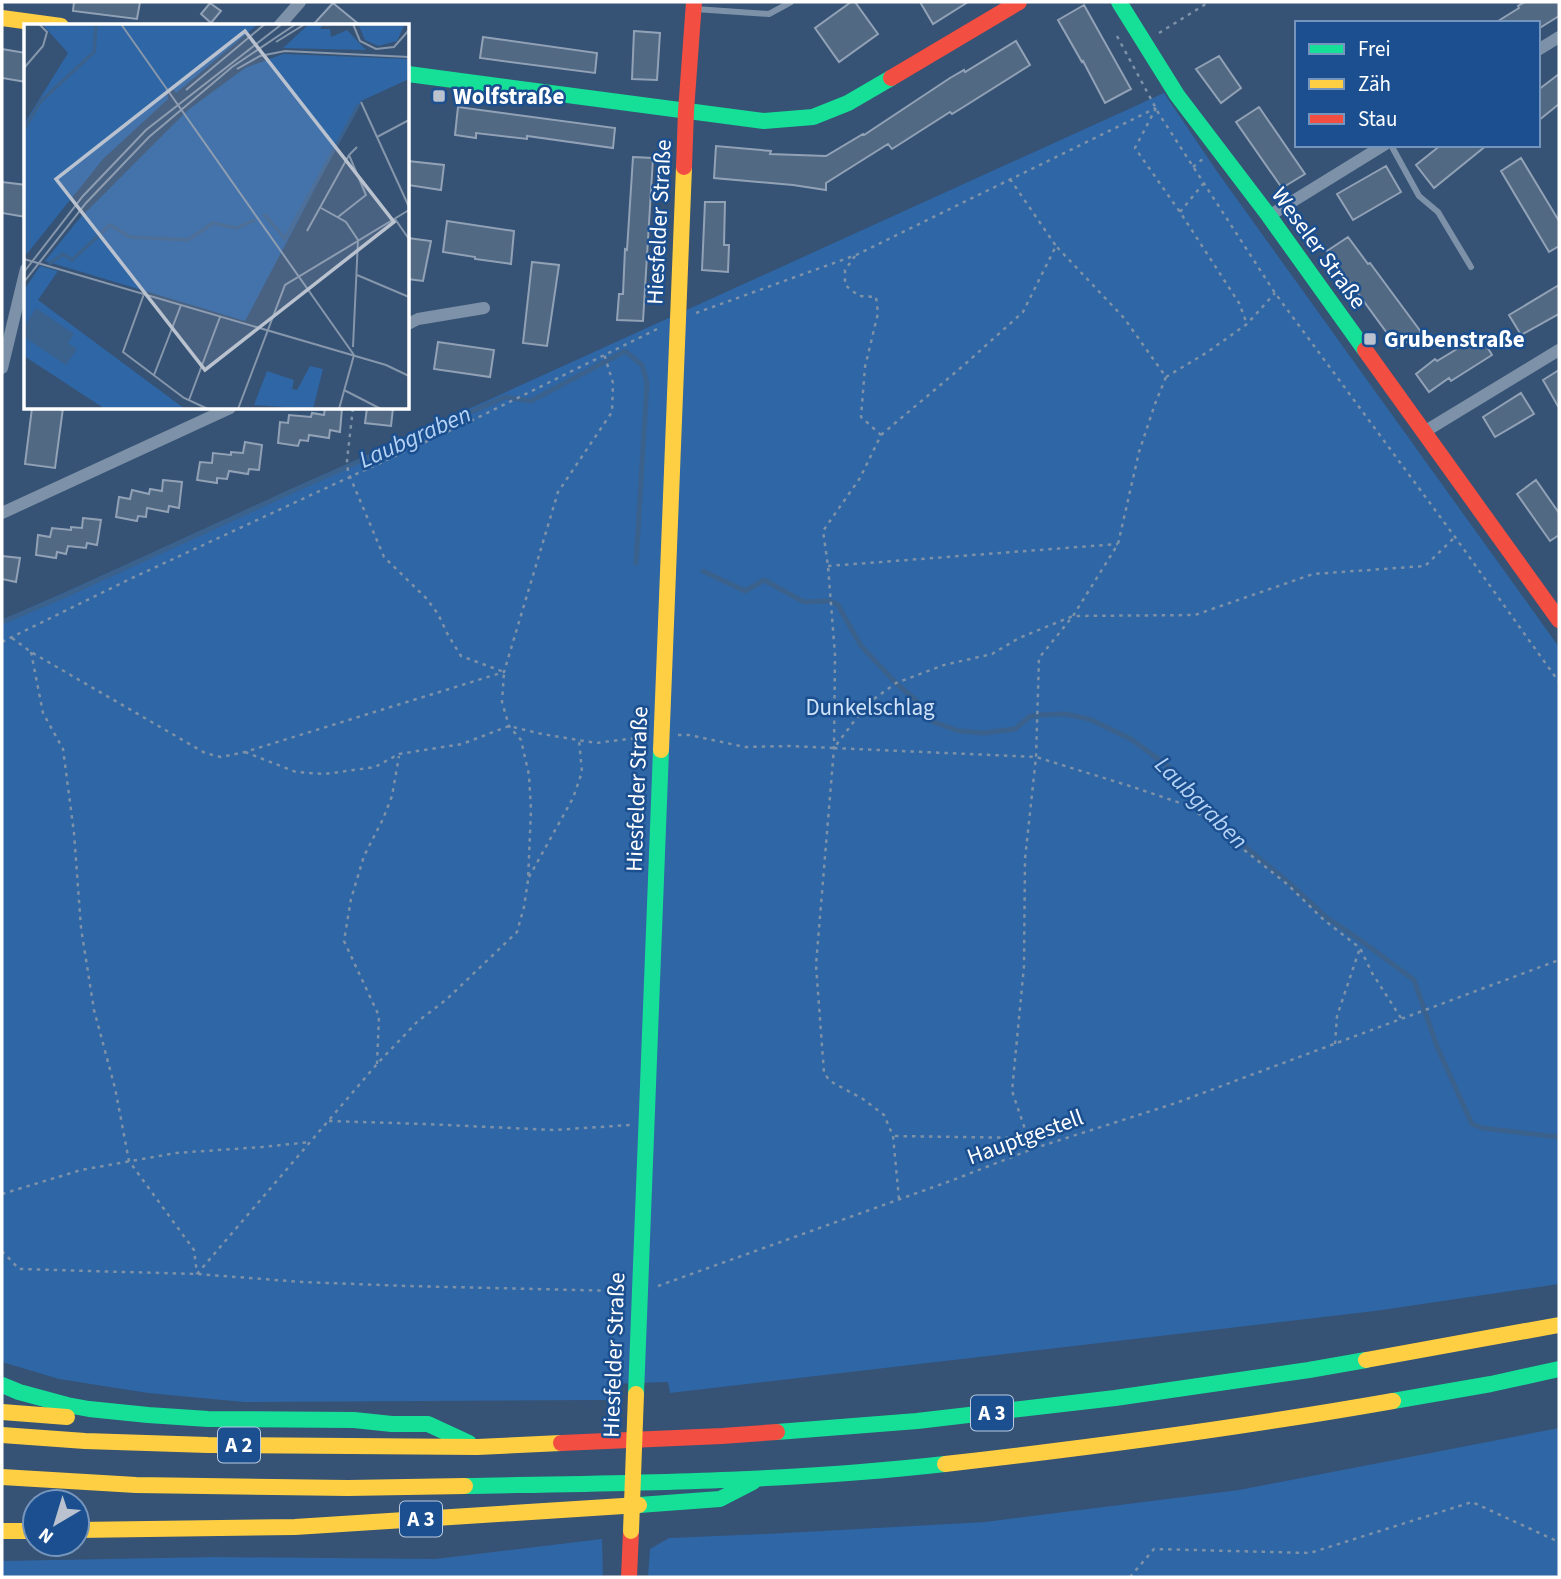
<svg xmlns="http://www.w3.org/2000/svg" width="1561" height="1579" font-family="'Source Sans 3',sans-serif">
<rect width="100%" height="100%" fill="#365274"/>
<path fill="#2f66a5" d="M1164,93L1216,170L1559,647V1284L1375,1311L670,1393L668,1382L608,1384L606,1400L244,1402L148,1393L59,1379L2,1362V620L79,586Z
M1559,1428V1577H648L650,1549L669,1538L767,1534L985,1522L1239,1490Z
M602,1539L603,1577H2V1561L214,1557L435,1559Z"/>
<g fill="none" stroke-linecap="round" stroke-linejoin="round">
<path stroke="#3b618d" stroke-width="5" d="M703,571L745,591L764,580L804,602L830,601L838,605L861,646L896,683L921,705L931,721L959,731L984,733L1015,729L1029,717L1038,715L1065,714L1089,719L1131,739L1169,767L1202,806L1227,832L1288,882L1326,917L1363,942L1414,980L1438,1049L1472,1124L1482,1128L1559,1137
M2,622L61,597L301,487L505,397L531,401L625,351L642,365L647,383L636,563"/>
</g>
<path fill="#526984" stroke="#92a2b6" stroke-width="2" d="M74,2H140L137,19L73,11Z
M851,2H855L878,34L839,62L815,28Z
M920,2H968L933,24Z
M1525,2H1559V16L1538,29V23H1495L1519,8L1518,6Z
M210,3L221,11L211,23L201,14Z
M333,3L361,26H312Z
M1084,5L1131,89L1105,103L1083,61L1082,62L1058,20Z
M634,31L660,33L657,80L632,79Z
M483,37L597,53L595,73L480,58Z
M1016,41L1030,65L965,106L952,114L950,112L892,149L888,144L826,183V190L793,185L714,178L716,146L771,151L770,154L826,156L863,134L864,135L950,78L964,70L965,72Z
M2,49L26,53V82L2,78Z
M1219,56L1241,88L1221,103L1196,69Z
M1559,74V104L1538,121V90Z
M458,107L615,128L613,148L527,136V139L476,133V138L455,135Z
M1259,107L1305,174L1282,188L1236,122Z
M1441,145H1487L1434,188L1416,165Z
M633,157L653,158L643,321L617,320L619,294H623L625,249L627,250Z
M1521,158L1559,221V246L1549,252L1501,171Z
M408,161L444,165L441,190L408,185Z
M1386,166L1401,192L1353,220L1337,194Z
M2,182L26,185V217L2,213Z
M705,202H725L724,245H729L728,272L702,270Z
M447,221L514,231L511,264L475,259V257L443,252Z
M1348,237L1368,264L1370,263L1421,332L1398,348L1327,251Z
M408,238L431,241L423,281L408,279Z
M532,262L559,265L547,346L523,343Z
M1559,285V314L1521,335L1509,315Z
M1480,335L1492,355L1451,381L1449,378L1429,392L1416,374L1435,359L1437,361Z
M438,342L494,350L490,377L434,369Z
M1559,370V408L1543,380Z
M1521,393L1534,414L1495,437L1483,417Z
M32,408H63L55,468L25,464Z
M325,408H342L340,432L330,430L329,438L309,435L308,441L300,440L298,446L278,443L280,422L288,423L289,415L311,417L312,413L324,415Z
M367,408H393L391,426L365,423Z
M245,442L262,445L259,470L249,469L248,474L229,471L227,479L217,478V483L197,480L200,462L212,463L213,453L231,455V452L243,453Z
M163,480L182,482L179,508L169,506L168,512L147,508L146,517L138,516L137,521L116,517L119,497L130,499L132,490L149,494L150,489L162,491Z
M1536,480L1559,513V535L1550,541L1517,494Z
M83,518L101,520L97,545L87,543L86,548L68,546L66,554L57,552L56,558L36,555L38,535L50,537L52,528L71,530V527L82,528Z
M2,556L20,558L16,582L2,579Z"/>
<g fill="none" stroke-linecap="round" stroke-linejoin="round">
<path stroke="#7d92a8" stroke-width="2.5" stroke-dasharray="3.5 5" stroke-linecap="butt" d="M1159,33L1209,2
M1117,36L1159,114L1275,293L1455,537L1559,682
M1156,108L1135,148L1180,212L1239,303L1247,324
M1193,167L1204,158
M1010,179L1056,246
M1180,212L1203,184
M855,256L845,270V285L859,296L876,297L878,313L865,367L861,417L881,435L860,478L823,531L828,566L835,655L834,748L816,965L824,1073L830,1081L863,1099L884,1115L893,1136L899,1199
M696,313L856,255L1156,108
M1166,377L1206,353L1247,324L1275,293
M881,435L963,366L1023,312L1056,246L1124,318L1166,377L1155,404L1139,452L1118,544L1073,616L1039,658L1036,757L1025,859L1024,966L1012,1091L1028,1138L1035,1148
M828,566L1118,544
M12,638L31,652L205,753L221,757L245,752L504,672L558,492L612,412L613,383L604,354
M2,642L130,579L477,418L657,329
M31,652L43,713L63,749L74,833L81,928L94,1010L115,1088L129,1161L194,1250L197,1274
M678,735H689L745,747L790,746L834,748L867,704L896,683L944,665L992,654L1019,638L1073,616L1195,615L1313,574L1425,566L1455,537
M834,748L1036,757L1133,787L1189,806L1287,884L1324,920L1360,948L1372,973L1401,1018
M245,752L296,772L325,774L375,767L399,754L462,744L509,726L542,734L596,743L644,737
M529,877L573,798L582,772L579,740
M1335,1044L1337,1016L1360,948
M377,1064L379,1016L344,941L351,899L364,856L383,819L392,796L399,756
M329,1121L425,1124L554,1130L630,1125
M895,1136L1028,1138
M2,1194L81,1170L176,1153L262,1147L311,1142
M2,1251L19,1269L197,1274L302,1282L407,1286L620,1291
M197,1274L377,1064L417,1022L447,999L517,932L524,907L528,880L531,810L529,775L521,740L509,726L502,702L504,672L461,656L448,635L438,614L426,598L384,557L348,472L347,460L353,408
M658,1286L953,1180L1035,1148L1176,1103L1559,960
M1130,1577L1154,1549L1310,1553L1472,1502L1559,1542"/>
<path stroke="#7d92a8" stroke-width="6" d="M695,9L769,14L791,2
M1391,145L1419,196L1438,212L1471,267"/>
<path stroke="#7d92a8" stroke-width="12" d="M279,26L300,2
M1538,50L1559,37
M1269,216L1384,145
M408,324L418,319L484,308
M2,368L26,269
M1424,432L1559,350
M2,513L230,408"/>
<path stroke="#16e098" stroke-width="16" d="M1119,2L1177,95L1269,216L1365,350
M408,74L764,121L813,117L848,103L891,78
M2,1385L19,1392L67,1405L89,1409L148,1415L208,1419L354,1420L392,1424H428L469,1443
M636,1394L661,750
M1393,1401L1491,1384L1559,1369
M777,1432L917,1421L1115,1398L1309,1370L1366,1360
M465,1486C625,1483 786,1482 945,1464
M639,1505L720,1499L753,1482"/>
<path stroke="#ffcf43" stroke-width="16" d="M2,18L61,26
M661,750L684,167
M1366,1360L1559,1325
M2,1412L67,1417
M2,1435L85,1441L208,1445L477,1447L561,1443
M945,1464C1095,1447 1245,1427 1393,1401
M2,1477L136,1485L348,1488L465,1486
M77,1530L295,1527L639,1505
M2,1531H35"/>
<path stroke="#f24e42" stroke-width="16" d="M891,78L1019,2
M684,167L686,111L694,2
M1365,350L1559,620
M561,1443L722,1436L777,1432
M629,1577L631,1531"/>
<path stroke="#ffcf43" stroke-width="16" d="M631,1531L636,1394"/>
</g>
<g fill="#b9c2ce" stroke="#1b4f8f" stroke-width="2.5">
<rect x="432" y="89" width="14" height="14" rx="3.5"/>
<rect x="1363" y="332" width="14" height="14" rx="3.5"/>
</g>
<g text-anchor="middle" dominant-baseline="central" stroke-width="5" stroke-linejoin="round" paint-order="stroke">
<g fill="#1b4f8f" stroke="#bbcadd" stroke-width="2">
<rect x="971" y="1395.5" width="42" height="35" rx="5"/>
<rect x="218" y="1427.5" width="42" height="35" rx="5"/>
<rect x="400" y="1501.5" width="42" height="35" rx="5"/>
</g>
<g font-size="21" font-weight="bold" fill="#fff">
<text x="992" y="1413">A 3</text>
<text x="239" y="1445">A 2</text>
<text x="421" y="1519">A 3</text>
</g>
<g font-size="23" font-weight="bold" fill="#fff" stroke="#1b4f8f" text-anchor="start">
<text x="453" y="96">Wolfstraße</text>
<text x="1384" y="339">Grubenstraße</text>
</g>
<g font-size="23" fill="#fff" stroke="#1b4f8f">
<text transform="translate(659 222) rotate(-87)">Hiesfelder Straße</text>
<text transform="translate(1319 248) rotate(54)">Weseler Straße</text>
<text transform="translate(637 789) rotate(-88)">Hiesfelder Straße</text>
<text transform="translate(1025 1137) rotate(-20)">Hauptgestell</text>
<text transform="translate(614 1355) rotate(-88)">Hiesfelder Straße</text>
</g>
<g font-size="23" fill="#cfe3fa" stroke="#1b4f8f">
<text x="870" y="707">Dunkelschlag</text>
</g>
<g font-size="24" font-style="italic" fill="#b5d3f5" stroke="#1b4f8f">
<text transform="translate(415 437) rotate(-24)">Laubgraben</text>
<text transform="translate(1201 803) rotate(45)">Laubgraben</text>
</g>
</g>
<g transform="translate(24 24)">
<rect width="385" height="385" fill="#365274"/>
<path d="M18,0H234L152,69L148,64L143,68L144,75L79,135L2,231L0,100L44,29ZM285,0H300L296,5H306L307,13L323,6L342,26L259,24ZM334,0H381L373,17L354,22L341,16ZM259,30L385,35V55L337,77L221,297L21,237L55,195L164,86L221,44ZM16,242L34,247L14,276L161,385H81L0,332V266ZM286,342L299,345L289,385L230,381L243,347L270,356L268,365L273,366Z" fill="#2f66a5"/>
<path d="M12,284L50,310L44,319L53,325L42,341L0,313V303Z" fill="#3b618d"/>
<path fill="none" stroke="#3b618d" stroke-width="3.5" d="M0,105L17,77L70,28L72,0M240,190L261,215L335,80M25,240L39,230L48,236L86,201L106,213L164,216L189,199L212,204L231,196"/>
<path fill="none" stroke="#8697ac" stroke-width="2" d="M97,0L330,331M329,0L336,17L352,25L370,23L385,6M252,18L281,0M0,44L19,22L23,8L15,0M213,45L236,32L261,27L385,33M162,66L241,0M337,78L385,183M353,113L385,96M297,184L322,198L334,216L329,323M314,193L342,171L325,131M371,195L385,215M283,207L325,131L333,123M0,235L362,341L385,352M0,248L59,172L122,106L258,0M333,251L385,273M0,258L62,179L125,113L208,43L272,0M120,270L99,328L160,374L184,385M130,351L157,281M320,366L357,385M165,376L196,293M214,385L261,261L385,186M315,385L330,331"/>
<path fill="#b9c2ce" fill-opacity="0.15" stroke="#b9c2ce" stroke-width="3.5" d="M221,7L370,198L181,346L32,155Z"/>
<rect width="385" height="385" fill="none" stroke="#fff" stroke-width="3.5"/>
</g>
<rect width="1561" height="1579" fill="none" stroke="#ffffff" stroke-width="7"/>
<rect x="1295" y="21" width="245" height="126" fill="#1b4f8f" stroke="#7695bc" stroke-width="2"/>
<rect x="1309" y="44" width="35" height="10" fill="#16e098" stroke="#7695bc" stroke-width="2"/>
<text x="1358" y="56" font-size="21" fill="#ffffff">Frei</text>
<rect x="1309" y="79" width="35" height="10" fill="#ffcf43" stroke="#7695bc" stroke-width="2"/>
<text x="1358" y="91" font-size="21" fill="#ffffff">Zäh</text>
<rect x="1309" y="114" width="35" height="10" fill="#f24e42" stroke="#7695bc" stroke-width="2"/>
<text x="1358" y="126" font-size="21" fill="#ffffff">Stau</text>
<g transform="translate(56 1523) rotate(218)"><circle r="33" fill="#1b4f8f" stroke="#7695bc" stroke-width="2"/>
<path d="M0-5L12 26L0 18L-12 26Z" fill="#b9c2ce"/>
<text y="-10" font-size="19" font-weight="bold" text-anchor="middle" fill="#ffffff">N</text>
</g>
</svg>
